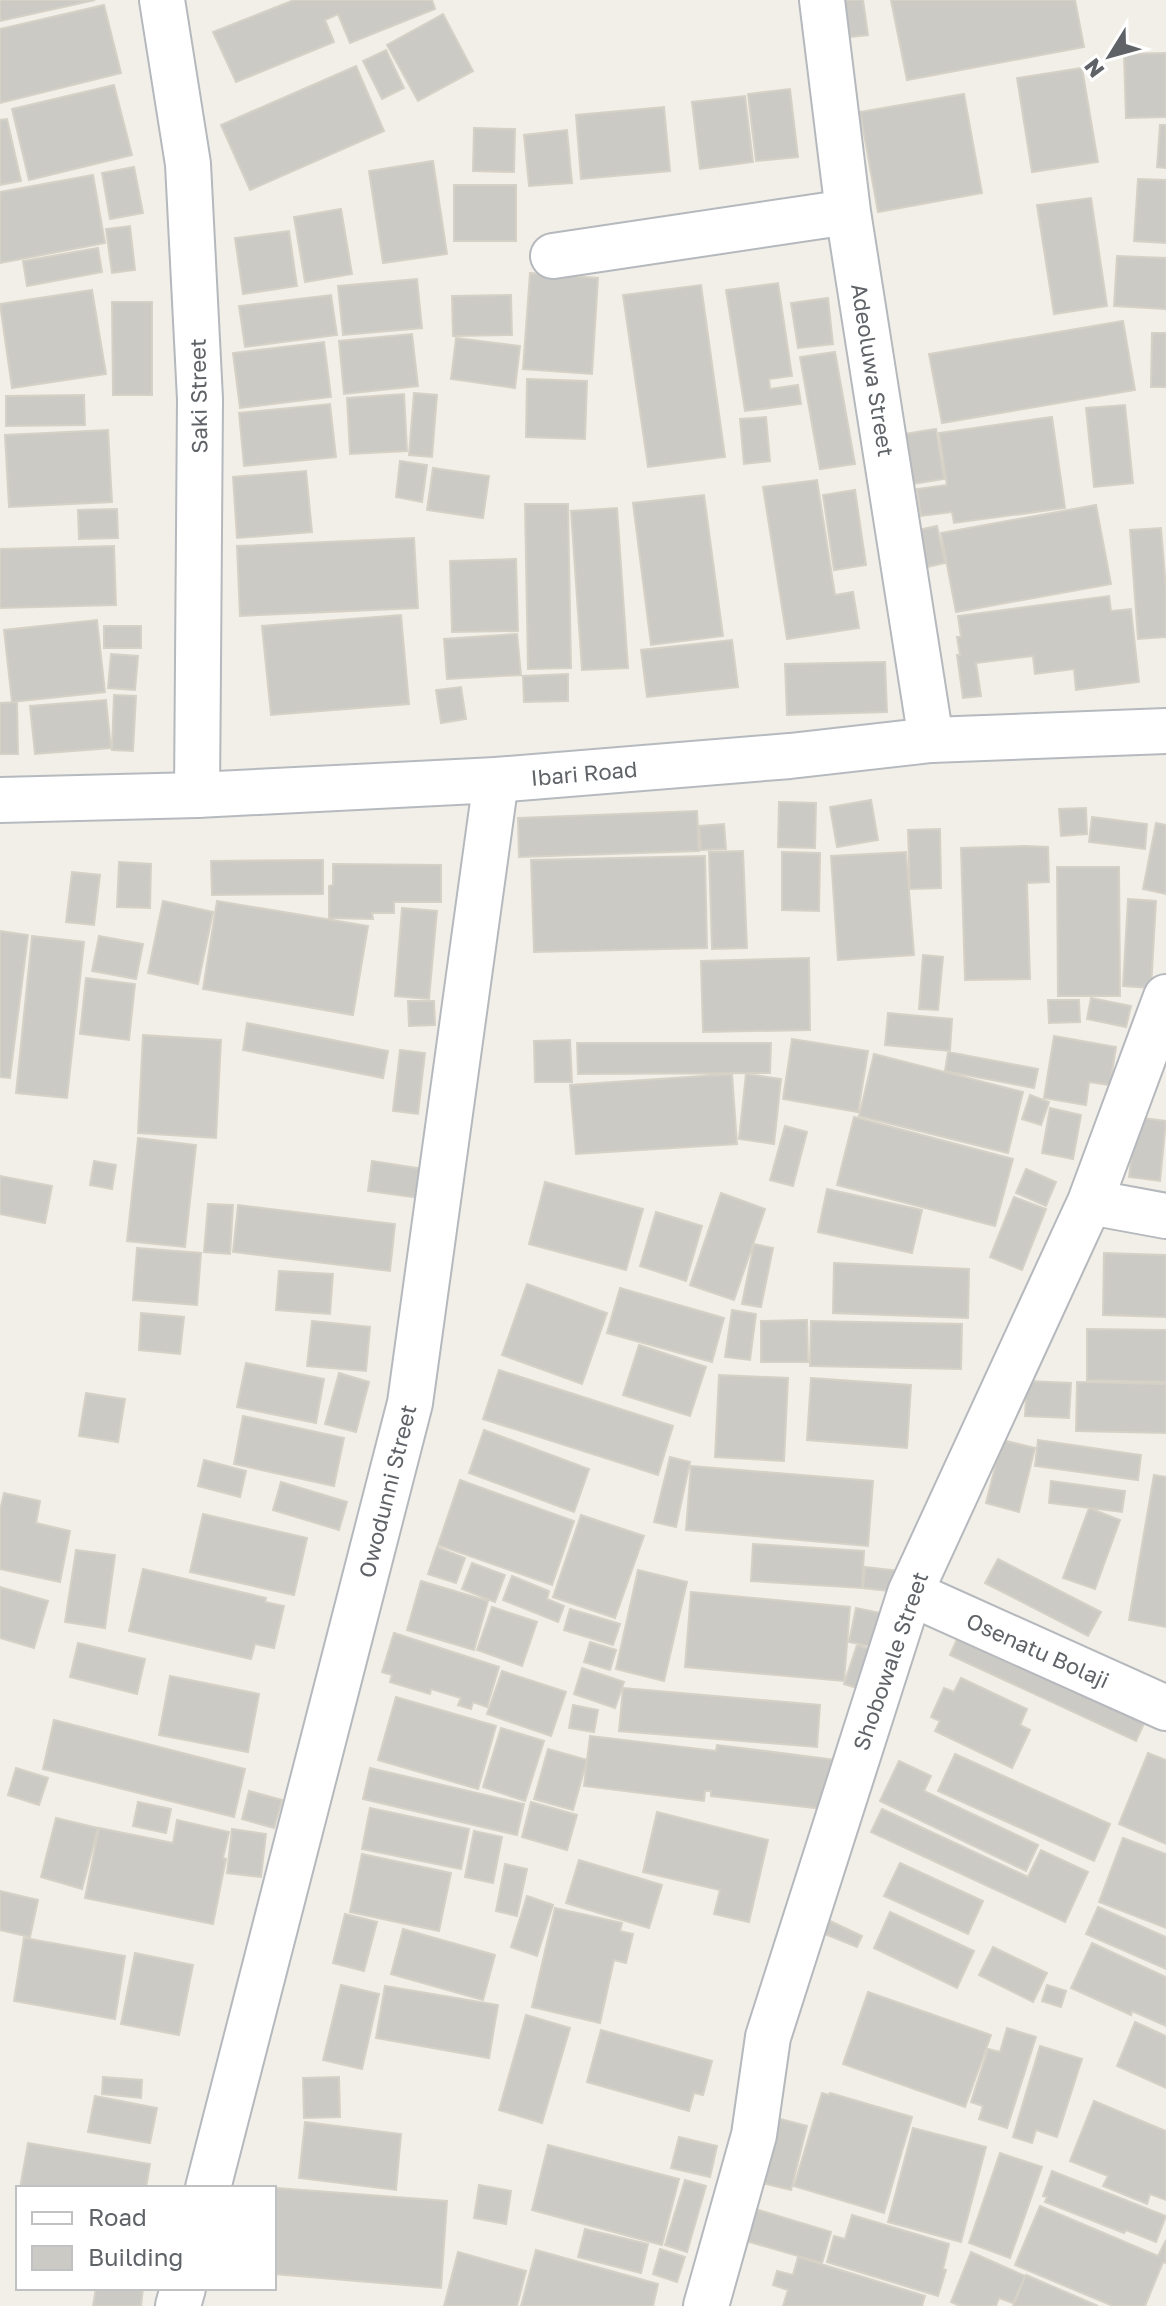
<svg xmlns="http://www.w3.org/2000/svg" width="1166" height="2306" font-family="'Golos Text',sans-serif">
<rect width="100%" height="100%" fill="#f1efe8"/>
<path fill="#cccac5" stroke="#d6d1c6" stroke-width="2" d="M0,0H95L0,21Z
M294,0H432L435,9L350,43L338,14L325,20L334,42L236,82L213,32Z
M836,0H863L868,35L842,38Z
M891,0H1075L1084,47L907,80Z
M104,5L121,73L0,103V29Z
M443,14L473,71L418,101L387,45Z
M386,50L404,88L382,99L363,61Z
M1166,53V117L1126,118L1124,54Z
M356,66L384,131L250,190L221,125Z
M1082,68L1098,162L1032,172L1017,78Z
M114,85L132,155L29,180L12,109Z
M790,89L798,157L756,161L748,94Z
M964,94L982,193L878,212L860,112Z
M745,96L753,162L700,169L692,102Z
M664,107L670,171L581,179L576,115Z
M7,119L21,181L0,185V120Z
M1160,125H1166V168L1157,167Z
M474,128L515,129L514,172L473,171Z
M567,130L572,183L529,186L524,135Z
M433,161L447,254L383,263L369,171Z
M134,167L143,213L110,219L102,173Z
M93,175L105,243L0,263V192Z
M1138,179L1166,180V243L1134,241Z
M454,185H516V241H454Z
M1091,198L1107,306L1054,314L1037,205Z
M341,209L352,274L305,282L294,217Z
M130,226L135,270L112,273L106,229Z
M289,231L297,286L243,294L235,238Z
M98,248L102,272L27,286L23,261Z
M1117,256L1166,258V309L1114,306Z
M530,273L598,278L592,374L523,369Z
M417,279L422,328L343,335L338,286Z
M778,283L792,376L769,379L770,389L798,385L801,404L745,411L726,290Z
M701,285L725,457L648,467L623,295Z
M92,290L106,374L12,388L0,304Z
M331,295L337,335L245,347L239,306Z
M511,295L512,335L453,336L452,296Z
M828,298L833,344L798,348L791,303Z
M112,302H152V395H113Z
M1123,321L1135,390L942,423L929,354Z
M1152,333H1166V387H1151Z
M412,334L418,386L344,394L339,341Z
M456,338L520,346L515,388L451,379Z
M324,342L331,397L240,408L233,353Z
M835,352L855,464L820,469L800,357Z
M527,379L587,381L585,439L526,437Z
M414,393L437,395L432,457L409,455Z
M404,394L407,451L350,454L347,398Z
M84,395L85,425L6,426V396Z
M330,404L336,457L244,466L239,413Z
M1125,405L1133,483L1094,487L1086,408Z
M766,417L770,461L744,464L740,419Z
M1052,417L1065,508L954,523L952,512L921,516L917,489L947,485L939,433Z
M936,429L944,479L912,484L904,434Z
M108,430L112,502L9,507L5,435Z
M400,461L427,465L422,502L396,497Z
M433,468L489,476L483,518L427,510Z
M306,471L312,532L237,538L233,477Z
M817,480L835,595L853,592L859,628L787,639L763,487Z
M855,490L866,565L834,570L823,495Z
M704,495L723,636L651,645L633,503Z
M525,504H568L571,668L528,669Z
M1096,505L1111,584L956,612L941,533Z
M617,508L628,668L582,670L571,511Z
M117,509L118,538L79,539L78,510Z
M937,526L945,563L918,569L909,532Z
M1161,528L1166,589V637L1138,639L1130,530Z
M414,538L418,608L240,616L237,546Z
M114,546L116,605L0,608V549Z
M516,559L518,631L452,632L450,561Z
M1109,596L1111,611L1131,609L1139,682L1076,690L1074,669L1035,674L1033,656L976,663L981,696L963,698L957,655H960L957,637H961L958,616Z
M401,615L409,704L271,715L262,626Z
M97,620L105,692L12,702L4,630Z
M104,626H141V648H104Z
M517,634L521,675L447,679L444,639Z
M732,640L738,687L647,697L641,650Z
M111,654L138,656L135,690L108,688Z
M885,662L887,712L787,715L785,664Z
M568,674V701L524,702L523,676Z
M461,687L466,719L441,723L436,690Z
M114,695L136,696L133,751L112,750Z
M106,700L111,748L35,754L30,706Z
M17,702L18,754H0V703Z
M871,800L878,840L837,847L830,807Z
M779,802L816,803L815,848L778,847Z
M1086,808L1087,834L1061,836L1059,809Z
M697,811L699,851L519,857L518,818Z
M1092,817L1147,824L1145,849L1089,842Z
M1156,823L1166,825V894L1143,889Z
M724,824L726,849L701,850L699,826Z
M940,829L941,888L910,889L908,830Z
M1025,846L1048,847L1049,882L1027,883L1030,979L965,980L961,848Z
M743,851L747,948L712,949L709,852Z
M782,852L820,853L819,911L782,910Z
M906,852L914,955L838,960L831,856Z
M705,856L707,948L534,952L531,860Z
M323,860V894L212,895L211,861Z
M119,862L151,864L150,908L117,907Z
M333,864L441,865V902H394V913H372L373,919L329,918V886L333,885Z
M1057,867H1119L1120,996H1058Z
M72,872L100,875L94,925L66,922Z
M1128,899L1156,901L1151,988L1123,986Z
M163,901L213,912L198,984L148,973Z
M217,901L368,926L353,1015L203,989Z
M402,908L437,911L429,999L395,996Z
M0,931L28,935L10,1078L0,1077Z
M32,936L84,942L67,1098L16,1093Z
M99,936L143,944L136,979L92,971Z
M923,955L943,957L938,1010L919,1009Z
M809,958L810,1030L703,1032L701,961Z
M86,978L135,984L129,1040L80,1034Z
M1091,998L1131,1006L1126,1027L1087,1019Z
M1048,1000H1079L1080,1022L1049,1023Z
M408,1001H434L435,1025L409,1026Z
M888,1013L952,1019L950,1051L885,1045Z
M247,1023L388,1051L383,1078L243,1050Z
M143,1035L221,1040L216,1138L138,1133Z
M1054,1036L1116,1047L1110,1085L1089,1082L1086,1105L1044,1098Z
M792,1039L868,1051L858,1112L783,1099Z
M570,1040L572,1082H535L534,1041Z
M577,1043H771L770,1073L578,1074Z
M400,1050L425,1053L418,1114L393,1111Z
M948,1052L1038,1069L1034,1088L945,1071Z
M874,1054L1023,1092L1008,1153L859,1116Z
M732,1074L737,1144L576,1154L570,1085Z
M746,1074L781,1079L774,1144L739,1139Z
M1030,1095L1049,1102L1041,1125L1022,1119Z
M1050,1108L1081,1115L1073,1159L1042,1153Z
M854,1117L1013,1159L995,1226L837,1185Z
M1136,1117L1166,1121L1160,1181L1129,1177Z
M785,1126L807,1132L793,1186L770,1180Z
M138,1138L196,1145L185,1247L127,1241Z
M94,1161L116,1165L112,1189L90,1185Z
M372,1161L424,1169L419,1198L368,1191Z
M1026,1169L1056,1182L1046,1206L1016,1193Z
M0,1176L52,1186L45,1223L0,1214Z
M545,1182L643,1209L626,1270L529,1244Z
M827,1189L922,1210L912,1253L818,1232Z
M721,1193L765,1209L734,1300L690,1285Z
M1014,1197L1046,1209L1022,1270L990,1257Z
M208,1204L233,1205L230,1254L204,1252Z
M238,1205L395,1224L390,1271L233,1252Z
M656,1212L702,1226L686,1281L640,1266Z
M754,1244L773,1248L761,1307L742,1304Z
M137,1248L201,1253L197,1305L133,1300Z
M1104,1253L1166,1255V1317L1103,1315Z
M834,1263L969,1269L968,1318L833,1313Z
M279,1271L333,1274L330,1314L276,1310Z
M527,1284L607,1313L582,1384L502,1355Z
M620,1288L724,1318L712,1362L607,1333Z
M732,1310L756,1314L750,1360L725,1357Z
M141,1313L184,1317L180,1354L139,1350Z
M807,1320L808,1362H761V1321Z
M312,1321L370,1327L366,1371L307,1366Z
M811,1321L962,1324L961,1369L810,1366Z
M1087,1329L1166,1330V1382L1087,1380Z
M639,1345L706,1367L690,1416L623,1395Z
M246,1363L324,1379L316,1423L237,1407Z
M499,1370L673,1426L658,1475L483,1419Z
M339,1373L369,1382L356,1432L325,1424Z
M719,1375L788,1378L784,1461L715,1457Z
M811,1378L911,1385L907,1448L807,1440Z
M1027,1381L1071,1383L1069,1418L1025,1416Z
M1077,1382L1166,1384V1433L1076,1431Z
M86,1393L125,1399L118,1442L79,1436Z
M243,1416L344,1438L334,1486L234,1464Z
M484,1430L589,1469L574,1512L469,1473Z
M1002,1440L1035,1448L1019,1512L986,1503Z
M1038,1440L1141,1455L1138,1480L1035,1466Z
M670,1457L690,1462L676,1527L654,1522Z
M204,1460L246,1471L240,1497L198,1486Z
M691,1466L873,1481L868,1546L686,1530Z
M1154,1475L1166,1477V1627L1129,1620Z
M460,1480L574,1521L552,1585L438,1545Z
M1051,1481L1125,1491L1122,1512L1049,1503Z
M281,1482L347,1502L339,1530L273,1510Z
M4,1493L40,1501L36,1523L70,1531L60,1582L0,1569V1510Z
M1089,1508L1120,1520L1095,1589L1063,1578Z
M203,1514L307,1538L294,1595L190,1572Z
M581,1515L644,1536L615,1618L553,1597Z
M753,1544L864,1551L862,1588L751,1581Z
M437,1547L465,1558L456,1583L428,1574Z
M76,1550L115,1555L105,1628L65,1622Z
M998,1559L1101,1612L1088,1636L985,1583Z
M472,1563L505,1575L495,1602L462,1589Z
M865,1567L899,1571L897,1592L863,1588Z
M143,1569L266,1598L265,1602L284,1606L274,1648L255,1644L251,1659L129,1631Z
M638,1570L687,1582L664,1681L616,1669Z
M512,1576L549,1591L547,1599L564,1606L558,1622L503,1600Z
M421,1581L488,1601L474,1650L407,1630Z
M0,1587L48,1601L34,1648L0,1638Z
M691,1592L850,1607L844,1681L685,1667Z
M492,1607L537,1622L522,1666L477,1650Z
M856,1608L885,1614L879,1648L849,1642Z
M570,1609L620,1624L613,1645L564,1630Z
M961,1630L1147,1717L1136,1741L950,1655Z
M394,1633L499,1667L487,1707L473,1702L471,1709L458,1705L461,1698L431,1689L430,1694L390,1682L392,1675L382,1672Z
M590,1642L616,1650L610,1670L584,1662Z
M78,1643L145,1659L137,1694L70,1677Z
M857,1645L872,1650L860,1689L844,1684Z
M582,1668L624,1682L615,1708L574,1694Z
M502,1671L566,1692L551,1736L487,1714Z
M170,1676L259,1694L248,1752L159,1735Z
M961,1678L1027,1709L1020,1725L1030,1730L1012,1768L935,1731L940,1721L931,1717L944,1688L954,1692Z
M623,1688L820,1705L817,1747L619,1731Z
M396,1697L496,1726L478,1789L378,1760Z
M573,1705L598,1710L594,1732L569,1728Z
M54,1720L245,1769L234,1817L43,1769Z
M501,1728L544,1741L525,1801L483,1787Z
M590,1736L716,1751L717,1745L837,1760L831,1810L711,1796V1791H705L704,1801L584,1786Z
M548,1749L587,1760L573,1810L534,1799Z
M1148,1753L1166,1760V1844L1119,1824Z
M955,1754L1110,1824L1094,1861L938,1791Z
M899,1761L931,1776L924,1791L1038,1845L1026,1871L880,1801Z
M16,1768L48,1778L39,1805L8,1795Z
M370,1768L524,1804L517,1835L363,1799Z
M249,1791L282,1800L274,1828L242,1819Z
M138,1802L171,1809L166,1833L133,1826Z
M531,1802L577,1815L567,1850L522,1837Z
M370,1808L469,1829L461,1869L362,1849Z
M882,1809L1028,1877L1041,1850L1088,1872L1065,1922L871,1832Z
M657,1812L768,1840L749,1922L714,1914L720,1890L643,1872Z
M56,1818L98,1828L82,1889L41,1877Z
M177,1820L229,1832L223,1858L226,1859L213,1924L85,1898L99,1828L173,1843Z
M232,1829L266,1834L261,1877L227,1873Z
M474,1831L502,1837L493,1883L465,1877Z
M1123,1838L1166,1854V1928L1099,1902Z
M362,1854L451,1873L439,1931L350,1912Z
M579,1860L662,1885L649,1928L566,1903Z
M900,1863L983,1901L968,1934L884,1896Z
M505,1864L527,1869L517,1916L496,1911Z
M0,1891L38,1900L30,1937L0,1930Z
M527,1896L553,1905L537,1956L511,1947Z
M1098,1907L1166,1937V1969L1086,1934Z
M555,1908L622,1923L620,1931L633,1934L626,1963L614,1960L600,2023L532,2007Z
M890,1912L974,1951L957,1988L874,1948Z
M345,1914L377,1922L364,1971L333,1963Z
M828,1920L862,1936L857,1947L822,1933Z
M403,1929L495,1955L483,2000L391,1974Z
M24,1938L125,1956L115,2019L14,2001Z
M1092,1943L1166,1977V2026L1132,2011L1131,2015L1071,1988Z
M993,1947L1047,1973L1033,2002L979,1975Z
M135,1953L193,1965L179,2035L121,2024Z
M341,1985L379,1994L362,2069L323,2060Z
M1047,1985L1066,1991L1061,2007L1042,2001Z
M385,1986L498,2005L489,2058L376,2038Z
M868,1992L991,2035L965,2107L843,2064Z
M526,2015L570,2028L542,2123L499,2110Z
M1135,2022L1166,2036V2088L1117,2066Z
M1007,2028L1036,2037L1007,2128L979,2119L983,2106L971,2102L988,2049L1000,2052Z
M601,2030L712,2061L703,2095L694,2093L689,2111L587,2082Z
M1040,2046L1082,2059L1057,2137L1036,2130L1032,2143L1013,2137Z
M103,2077L142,2080L141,2098L102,2094Z
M339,2077L340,2117L304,2118L303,2078Z
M822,2093L829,2095L830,2093L912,2117L884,2213L794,2186Z
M95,2096L157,2108L150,2143L88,2132Z
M1094,2101L1166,2131V2200L1150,2194L1147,2204L1103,2186L1108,2176L1070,2161Z
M769,2116L807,2126L791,2190L754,2181Z
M305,2122L401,2134L396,2190L299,2178Z
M913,2128L986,2147L961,2242L888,2222Z
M679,2137L717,2146L710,2177L671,2168Z
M28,2143L150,2164L146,2188H20Z
M548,2145L679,2179L662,2245L532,2210Z
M1000,2153L1042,2167L1010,2258L969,2243Z
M1052,2171L1166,2216L1156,2242L1126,2230L1124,2233L1045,2202L1047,2197L1043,2196Z
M685,2180L706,2186L687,2252L665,2245Z
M479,2185L511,2191L506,2224L474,2218Z
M263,2187L447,2201L441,2288L274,2274V2188Z
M1040,2206L1158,2256L1166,2240V2263L1163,2262L1145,2306H1113L1015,2265Z
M752,2208L831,2232L822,2263L743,2240Z
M852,2215L949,2244L943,2269L946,2270L938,2296L827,2262L834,2236L845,2239Z
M585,2229L648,2244L641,2273L578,2257Z
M660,2249L685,2257L677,2282L653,2274Z
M536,2250L658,2284L653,2306H521Z
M458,2252L526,2271L517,2306H444Z
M971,2252L1025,2276L1013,2303L999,2298L996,2306H960L951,2302Z
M798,2257L925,2296L922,2306H783L788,2290L773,2285L777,2271L793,2275Z
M1026,2275L1098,2306H1013Z
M96,2288H143L141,2306H93Z"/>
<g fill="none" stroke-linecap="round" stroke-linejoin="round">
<defs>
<path id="street" d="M162,0L188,164L200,399L197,795
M822,0L848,212L931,740
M553,256L848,212
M1090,1202L1166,1216
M910,1593L1166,1708
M208,2188L410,1403L496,780
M178,2306L183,2288
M706,2306L754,2135L768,2037L910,1593L1090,1202L1166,997"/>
<path id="secondary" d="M0,800L197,795L496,780L790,756L931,740L1166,731"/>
</defs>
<use href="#street" stroke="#b5b8bc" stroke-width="48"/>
<use href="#secondary" stroke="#b6babf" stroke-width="48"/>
<use href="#street" stroke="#fff" stroke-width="44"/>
<use href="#secondary" stroke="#fff" stroke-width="44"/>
</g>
<g text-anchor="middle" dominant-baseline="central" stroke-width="7" stroke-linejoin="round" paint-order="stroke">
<g font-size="22" fill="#5f6368" stroke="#fff">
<text transform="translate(873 370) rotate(81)">Adeoluwa Street</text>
<text transform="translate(198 396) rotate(-91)">Saki Street</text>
<text transform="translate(584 773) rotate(-5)">Ibari Road</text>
<text transform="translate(387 1491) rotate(-76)">Owodunni Street</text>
<text transform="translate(1038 1650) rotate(24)">Osenatu Bolaji</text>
<text transform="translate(890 1661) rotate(-71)">Shobowale Street</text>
</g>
</g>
<rect x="16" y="2186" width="260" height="104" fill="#ffffff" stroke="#bfc1c3" stroke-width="2"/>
<rect x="32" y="2212" width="40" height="12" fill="#ffffff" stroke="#bfc1c3" stroke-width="2"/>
<text x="88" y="2226" font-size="24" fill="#5f6368">Road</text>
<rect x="32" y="2246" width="40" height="24" fill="#cccac5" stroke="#bfc1c3" stroke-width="2"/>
<text x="88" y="2266" font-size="24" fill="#5f6368">Building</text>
<g transform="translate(1110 56) rotate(233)" stroke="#ffffff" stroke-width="6" paint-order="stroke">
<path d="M0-6L14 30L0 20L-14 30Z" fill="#5f6368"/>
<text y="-12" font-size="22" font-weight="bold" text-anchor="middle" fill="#5f6368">N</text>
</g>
</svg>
